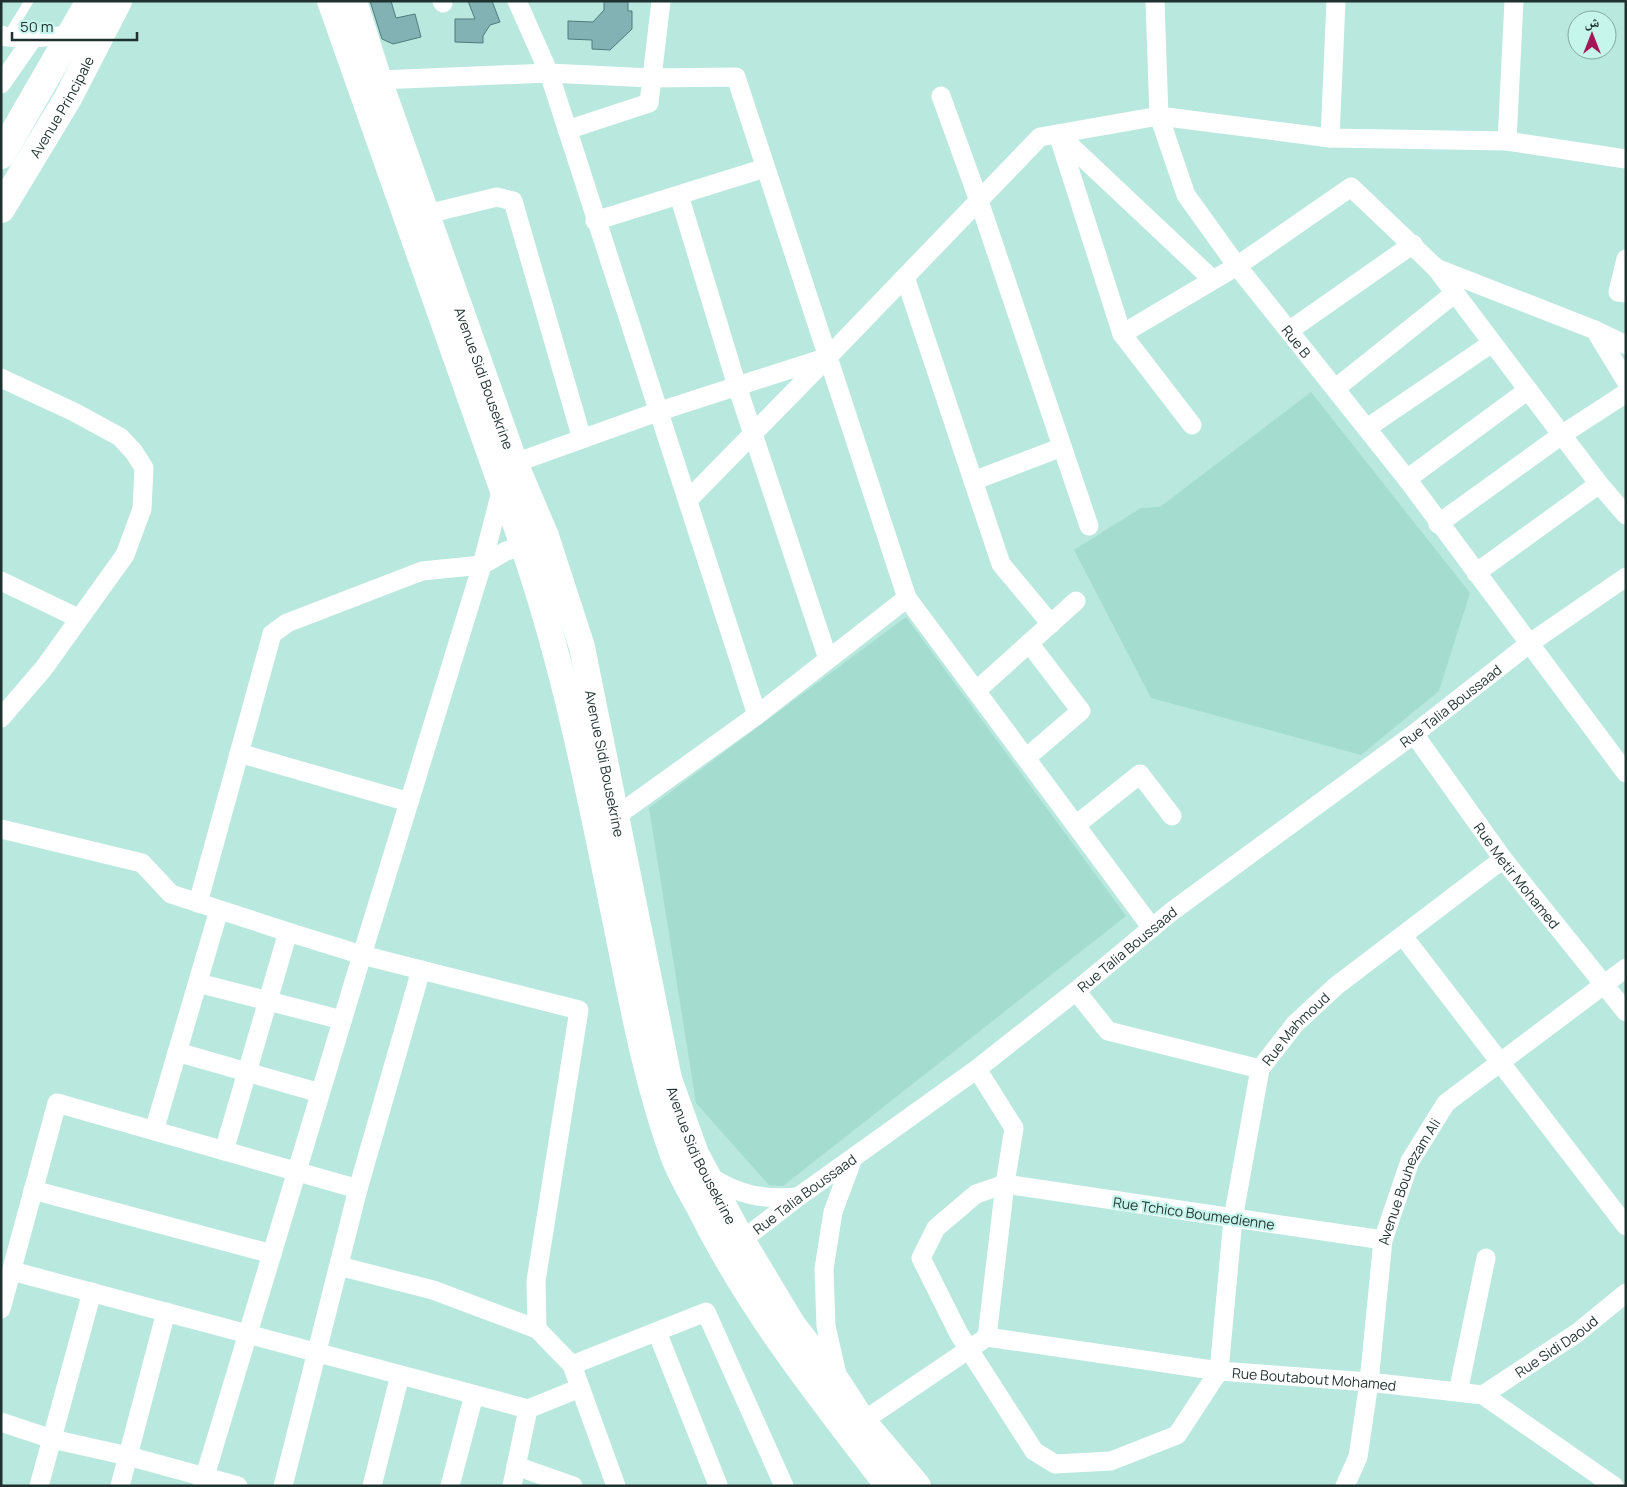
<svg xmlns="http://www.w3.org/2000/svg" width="1627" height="1487" font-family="Manrope,'Noto Naskh Arabic',sans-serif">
<rect width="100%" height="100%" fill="#b9e8de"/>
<path fill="#a4dcd0" d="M1311,392L1470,593L1439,691L1361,755L1151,698L1074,550L1141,508L1160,507Z
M906,617L1126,916L783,1186L769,1185L696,1103L649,808Z"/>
<path fill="#82b2b4" stroke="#4e7b7e" d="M370,1H391L396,18L415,14L421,37L393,44L382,39Z
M468,1H492L500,22L490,25L483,36V43L455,42V19H475Z
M604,1H628V11H632V29L610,50L592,49V40L568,39V21L593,22L604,10Z"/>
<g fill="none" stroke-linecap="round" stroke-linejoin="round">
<path stroke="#fff" stroke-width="9" d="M7,37L29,1"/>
<g stroke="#fff" stroke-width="19">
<path d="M442,1L443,3"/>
<path d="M517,1L549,73L757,715"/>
<path id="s1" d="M1155,1L1159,116L1186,195L1237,266L1407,479L1626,773"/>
<path d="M1,35L7,37L33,38"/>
<path d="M379,80L549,73L651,78L736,77L907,598L1152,928"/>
<path d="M1,84L33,38L72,35L77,38"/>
<path d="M941,96L979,201L1089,526"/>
<path d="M567,130L649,103L661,1"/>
<path d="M1330,138L1336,1"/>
<path d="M1507,141L1514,1"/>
<path d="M679,195L737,386L828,659"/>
<path d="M427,214L497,197L513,201L582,439"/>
<path d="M595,221L765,168"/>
<path d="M1626,259L1618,292L1626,293"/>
<path d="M1436,268L1595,330L1626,381"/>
<path d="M905,277L1001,564L1051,624"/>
<path d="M1290,330L1413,244"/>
<path d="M1595,330L1626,345"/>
<path d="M1122,334L1237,266L1351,187L1436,268L1599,484L1626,515"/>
<path d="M1,378L74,412L120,437L134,452L144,468L142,509L125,555L44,668L1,718"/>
<path d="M1336,388L1455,293"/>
<path d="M1192,425L1122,334L1058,134L1213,280"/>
<path d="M1367,428L1492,343"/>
<path d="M1407,479L1528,390"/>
<path d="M973,481L1062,447"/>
<path d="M688,500L825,360"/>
<path d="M1438,524L1563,434L1626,393"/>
<path d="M1476,573L1599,484"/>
<path d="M1,581L78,618"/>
<path d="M976,691L1076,601"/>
<path id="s2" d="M1414,734L1503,859L1626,1012"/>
<path d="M239,753L409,802"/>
<path d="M1026,758L1081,711L1029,643"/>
<path d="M615,817L757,715L907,598"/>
<path d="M1076,825L1140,774L1172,816"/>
<path d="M1,829L142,863L171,894L288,932L362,955L579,1010L536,1281L537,1329L572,1365"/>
<path d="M198,903L272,634L287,623L422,571L482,565L506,551L525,546"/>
<path d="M1403,936L1626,1226"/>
<path d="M198,983L342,1020"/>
<path d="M1076,991L1108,1031L1260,1069"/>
<path d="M177,1052L320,1093"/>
<path d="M154,1131L219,910"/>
<path d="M224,1151L288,932"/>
<path d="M709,1176C738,1195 763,1200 798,1197"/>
<path d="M33,1190L272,1254"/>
<path id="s3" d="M1383,1240L1005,1184L976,1194L936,1228L921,1258L959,1334L1034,1451L1055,1464L1111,1461L1177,1435L1219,1371L1233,1219L1260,1069L1295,1024L1336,986L1503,859"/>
<path id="s4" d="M733,1247L798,1197L977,1069L1076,991L1171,912L1414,734L1530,643L1626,577"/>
<path d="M339,1266L433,1290L537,1329"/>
<path d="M12,1271L528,1409L580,1388"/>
<path d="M1,1309L57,1103L358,1189"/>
<path d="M657,1332L718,1485"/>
<path id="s5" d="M987,1337L1219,1371L1369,1382L1483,1395L1614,1486"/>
<path d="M838,1379L826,1326L824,1269L833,1212L853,1158"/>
<path d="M1458,1392L1486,1258"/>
<path id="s6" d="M1483,1395L1577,1333L1626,1293"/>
<path d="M863,1421L987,1337L1005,1184L1014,1128L977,1069"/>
<path d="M1,1422L52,1439L128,1456L238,1486"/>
<path d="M516,1466L573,1486"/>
<path d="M39,1486L92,1292"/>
<path d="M120,1486L166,1312"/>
<path d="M202,1486L362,955L482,565L502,488L515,463L657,412L828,357L1040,137L1159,116L1330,138L1507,141L1626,159"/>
<path d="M283,1486L358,1189L421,970"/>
<path d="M372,1486L400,1375"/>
<path d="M450,1486L474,1395"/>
<path d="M512,1486L528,1409"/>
<path d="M616,1486L572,1365L706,1312L784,1486"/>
<path id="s7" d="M1345,1486L1358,1457L1369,1382L1383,1240L1410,1161L1446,1103L1626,968"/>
</g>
<g stroke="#fff" stroke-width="26">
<path d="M330,1L502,488C556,625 585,770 614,914C631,996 645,1079 674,1158C681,1176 692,1194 701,1211C751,1311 820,1398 888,1486"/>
<path id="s8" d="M354,1L379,80L515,463L546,536L582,647L669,1079L696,1154L742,1240L793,1325L838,1382L863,1421L918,1486"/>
</g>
<g stroke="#fff" stroke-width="28">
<path d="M1,155L90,1"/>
<path id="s9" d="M1,209L68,98L118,1"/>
</g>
</g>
<g text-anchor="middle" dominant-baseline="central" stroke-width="4.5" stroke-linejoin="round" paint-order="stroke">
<g font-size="14" fill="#1f312e" stroke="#c6f5eb">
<text stroke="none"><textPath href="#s9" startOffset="119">Avenue Principale</textPath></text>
<text stroke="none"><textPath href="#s1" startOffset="382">Rue B</textPath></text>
<text stroke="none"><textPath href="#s8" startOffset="399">Avenue Sidi Bousekrine</textPath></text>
<text stroke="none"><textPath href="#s4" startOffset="899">Rue Talia Boussaad</textPath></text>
<text stroke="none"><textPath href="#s8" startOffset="804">Avenue Sidi Bousekrine</textPath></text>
<text stroke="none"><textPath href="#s2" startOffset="175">Rue Metir Mohamed</textPath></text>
<text stroke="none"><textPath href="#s4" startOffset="494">Rue Talia Boussaad</textPath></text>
<text stroke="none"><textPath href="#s3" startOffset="1310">Rue Mahmoud</textPath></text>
<text stroke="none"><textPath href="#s8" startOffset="1209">Avenue Sidi Bousekrine</textPath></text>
<text stroke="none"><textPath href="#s7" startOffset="314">Avenue Bouhezam Ali</textPath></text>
<text stroke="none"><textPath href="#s4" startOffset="89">Rue Talia Boussaad</textPath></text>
<text transform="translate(1194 1213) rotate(8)">Rue Tchico Boumedienne</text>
<text stroke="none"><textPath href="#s6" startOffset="88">Rue Sidi Daoud</textPath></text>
<text stroke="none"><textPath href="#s5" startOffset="330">Rue Boutabout Mohamed</textPath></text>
</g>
</g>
<rect width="1627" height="1487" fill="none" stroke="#1f312e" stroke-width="5"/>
<g transform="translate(1592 35)"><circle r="24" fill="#c6f5eb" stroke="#83a79f"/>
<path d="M0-4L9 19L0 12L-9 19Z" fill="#a51658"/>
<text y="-8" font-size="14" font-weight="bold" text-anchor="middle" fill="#1f312e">ش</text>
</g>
<path d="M12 32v8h125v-8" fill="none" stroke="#1f312e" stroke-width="2.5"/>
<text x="20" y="32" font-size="15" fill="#1f312e" stroke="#c6f5eb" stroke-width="4" paint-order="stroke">50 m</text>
</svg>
